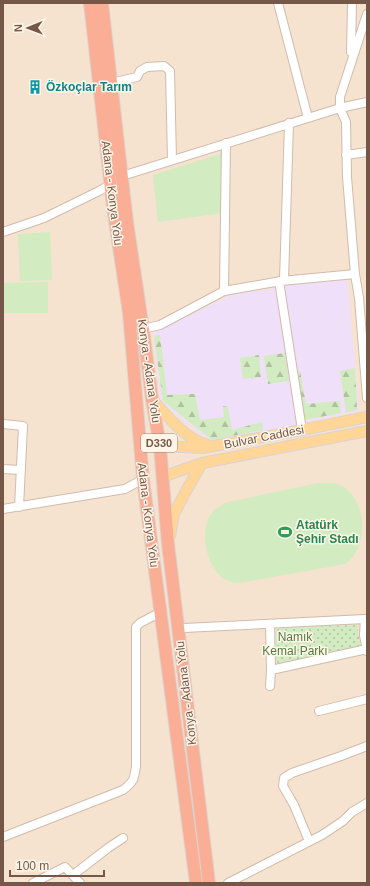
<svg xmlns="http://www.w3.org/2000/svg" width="370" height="886" font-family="Helvetica,sans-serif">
<defs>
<pattern id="forest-firs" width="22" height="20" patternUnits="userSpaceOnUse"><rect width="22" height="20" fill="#d2ebc0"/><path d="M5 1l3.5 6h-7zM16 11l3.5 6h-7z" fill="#afc19e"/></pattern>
<pattern id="park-dots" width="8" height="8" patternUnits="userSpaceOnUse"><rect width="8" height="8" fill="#d2ebc0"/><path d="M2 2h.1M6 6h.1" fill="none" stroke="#afc19e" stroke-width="1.8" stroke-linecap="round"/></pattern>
</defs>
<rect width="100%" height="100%" fill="#fdf2e2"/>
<path fill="#f5e3d0" d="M3,3H367V883H3Z"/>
<path fill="#efdff9" d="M344,278L348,283L359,411L303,422L281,286Z
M276,288L299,425L211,442L174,413L161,401L153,333L231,295Z"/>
<path fill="#d2ebc0" d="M223,153V213L158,222L153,175Z
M50,232L52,280L20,281L18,234Z
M48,282V313H3V283Z
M319,483C325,483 332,482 338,484C368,496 370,548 345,564L246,582C243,582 240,583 237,583C209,581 199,539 209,517C213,510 221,505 228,502Z"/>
<path fill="url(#forest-firs)" d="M160,335L167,395L195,394L200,420L224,417L223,406L228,407L232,430L262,422L263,430L212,440L163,401L154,336Z
M285,353L289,381L268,384L264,356Z
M259,355L261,377L243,379L240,358Z
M355,368L357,410L346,412L340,371Z
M300,371L306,404L339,401L341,413L304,420L295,372Z"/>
<path fill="url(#park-dots)" d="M357,625L361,650L276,663V631L279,628Z"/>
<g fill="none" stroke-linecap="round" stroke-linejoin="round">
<defs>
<path id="minor" d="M278,3L308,118
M367,14L340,97V108L346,122L347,177L355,274L359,298L367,398
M351,52L352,3
M111,83L137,77L140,71L147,67L164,66L170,71L172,160
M346,155L367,152
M3,232L44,218L99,191L111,184L122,176L340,108L367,102
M284,280L289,123
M279,281L302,430
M224,291L226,143
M143,329L160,325L224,291L281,281L355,274
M3,424L23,426L19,507
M3,469L21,470
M3,509L125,489L143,479
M367,619H365L364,635L367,651
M184,628L365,619
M271,670L367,649
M270,686L271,670L270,624
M319,711L367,699
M3,837L123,790C134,781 134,780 136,766V627L140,623L161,612
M309,841L294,805L283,786L284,778L292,773L341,756L367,746
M73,875L108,848L123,838
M33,883L65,867L80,883
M228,883L322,835L343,821L352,812L367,803"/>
<path id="major" d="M152,399C167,416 186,440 208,445
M160,446L203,448L302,430L367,417
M162,477L202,463L367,431
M170,536L174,514L185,493L202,463"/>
<path id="highway" d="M90,3L113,207L129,313L143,479L196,883
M102,3L127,222L143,329L152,399L160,446L168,544L209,883"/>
</defs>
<use href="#minor" stroke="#d1bbab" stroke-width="10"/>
<use href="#major" stroke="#dbd3cf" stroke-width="12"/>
<use href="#highway" stroke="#dbd3cf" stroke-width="14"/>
<use href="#minor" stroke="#fff" stroke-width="8"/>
<use href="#major" stroke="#ffd697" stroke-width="10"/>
<use href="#highway" stroke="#faae95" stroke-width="12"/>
</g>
<defs>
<symbol id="building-bare" viewBox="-9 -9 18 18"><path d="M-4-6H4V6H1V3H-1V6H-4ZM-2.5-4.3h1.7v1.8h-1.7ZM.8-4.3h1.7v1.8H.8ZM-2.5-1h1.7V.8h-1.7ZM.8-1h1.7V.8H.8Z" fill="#0f9aa8" stroke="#fff6e9" stroke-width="2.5" paint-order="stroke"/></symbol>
<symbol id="stadium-bare" viewBox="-9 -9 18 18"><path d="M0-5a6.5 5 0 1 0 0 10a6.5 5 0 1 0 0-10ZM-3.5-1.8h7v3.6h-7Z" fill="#2e9e5b" stroke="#fff6e9" stroke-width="2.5" paint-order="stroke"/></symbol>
</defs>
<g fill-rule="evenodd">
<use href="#building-bare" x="25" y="77" width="20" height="20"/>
<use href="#stadium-bare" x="275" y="522" width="20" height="20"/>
</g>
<g text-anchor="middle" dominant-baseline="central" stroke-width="3" stroke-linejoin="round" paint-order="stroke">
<rect fill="#fff6e9" stroke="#9f8778" stroke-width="1" x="141" y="434" width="36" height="18" rx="3"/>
<g font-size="11" font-weight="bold" fill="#765747">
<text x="159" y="443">D330</text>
</g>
<g font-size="12" font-weight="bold" fill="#0d838f" stroke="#fff6e9" text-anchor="start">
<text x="46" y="87">Özkoçlar Tarım</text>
</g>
<g font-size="12" fill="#765747" stroke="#fff6e9">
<text transform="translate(112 193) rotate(83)">Adana - Konya Yolu</text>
<text transform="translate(149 371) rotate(82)">Konya - Adana Yolu</text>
<text transform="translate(264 437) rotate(-11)">Bulvar Caddesi</text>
<text transform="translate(148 515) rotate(83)">Adana - Konya Yolu</text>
<text transform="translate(186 693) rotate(-97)">Konya - Adana Yolu</text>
</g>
<g font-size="12" font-weight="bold" fill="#27864d" stroke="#fff6e9" text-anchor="start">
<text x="296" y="525">Atatürk<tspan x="296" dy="14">Şehir Stadı</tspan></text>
</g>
<g font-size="12" fill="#527c3f" stroke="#fff6e9">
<text x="295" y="637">Namık<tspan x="295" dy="14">Kemal Parkı</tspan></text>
</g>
</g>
<rect width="370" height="886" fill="none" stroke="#765747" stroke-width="8"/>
<g transform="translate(28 28) rotate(269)" stroke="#fff6e9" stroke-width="3" paint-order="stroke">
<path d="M0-3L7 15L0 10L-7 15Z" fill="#765747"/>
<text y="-6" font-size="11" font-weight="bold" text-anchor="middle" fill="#765747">N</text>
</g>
<path d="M10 870v6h94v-6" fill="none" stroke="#765747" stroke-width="2"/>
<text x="16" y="870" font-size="12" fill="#765747" stroke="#fff6e9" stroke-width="3" paint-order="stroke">100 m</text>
</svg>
